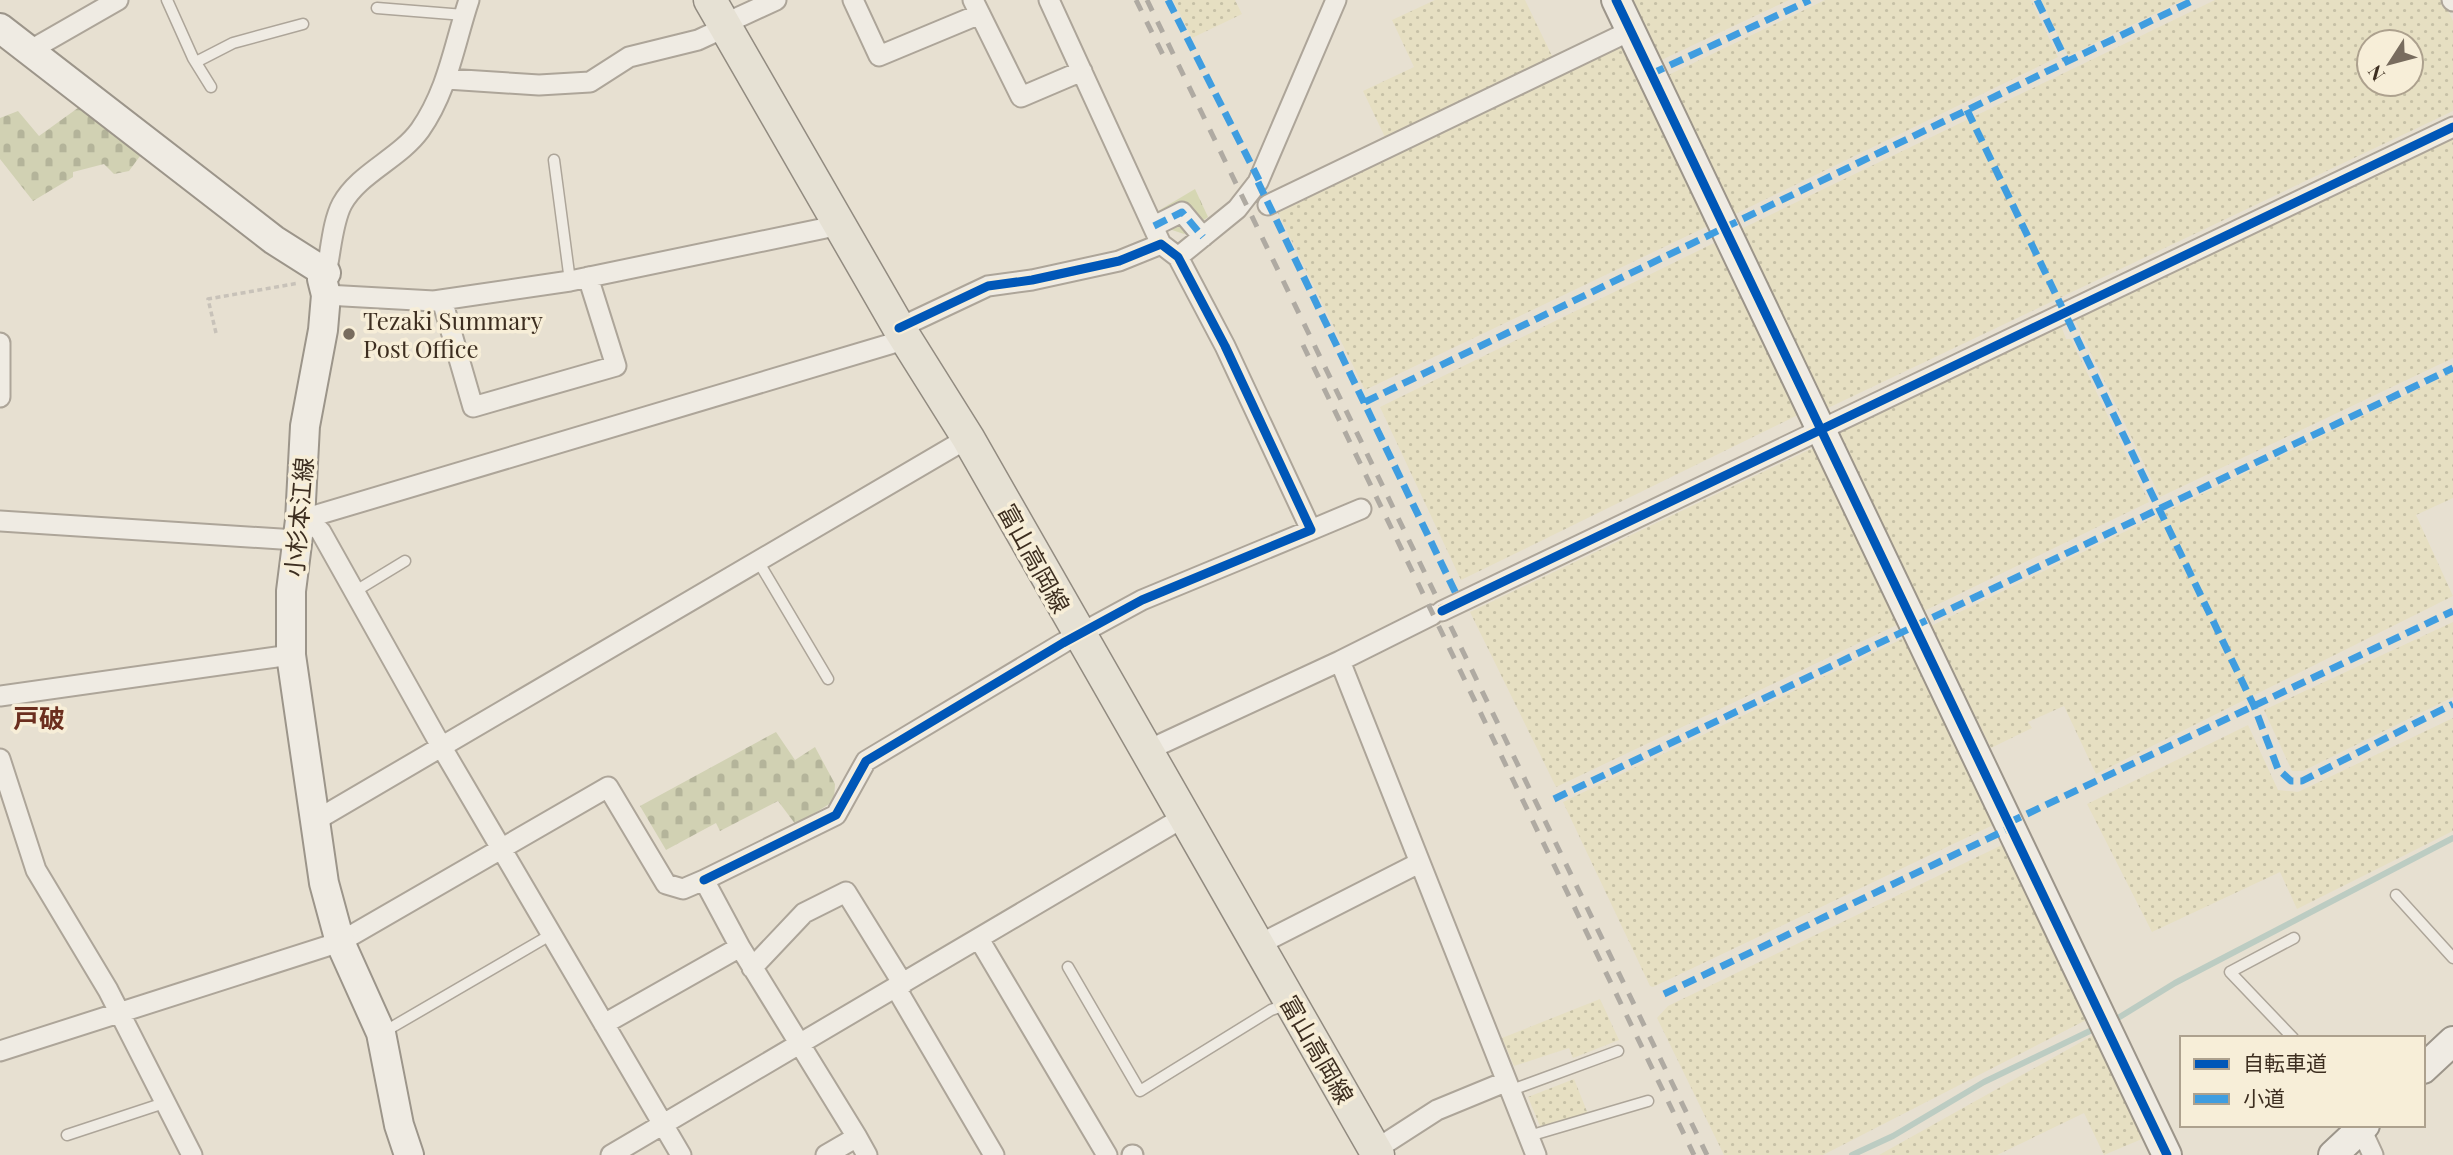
<svg xmlns="http://www.w3.org/2000/svg" width="2453" height="1155" font-family="'Playfair Display','Noto Sans JP',serif">
<defs>
<pattern id="farmland-dots" width="8" height="8" patternUnits="userSpaceOnUse" patternTransform="scale(1.75)"><rect width="8" height="8" fill="#e6dfc2"/><path d="M2 2h.1M6 6h.1" fill="none" stroke="#c6c0a6" stroke-width="1.8" stroke-linecap="round"/></pattern>
<pattern id="cemetery-stones" width="16" height="16" patternUnits="userSpaceOnUse" patternTransform="scale(1.75)"><rect width="16" height="16" fill="#d1d1b3"/><path d="M2 7V4a2 2 0 0 1 4 0v3zM10 15v-3a2 2 0 0 1 4 0v3z" fill="#b4b49a"/></pattern>
<pattern id="park-tufts" width="24" height="20" patternUnits="userSpaceOnUse" patternTransform="scale(1.75)"><rect width="24" height="20" fill="#d6d7b3"/><path d="M3 7l-1-3M5 7V3M7 7l1-3M15 17l-1-3M17 17v-4M19 17l1-3" fill="none" stroke="#b9b99a"/></pattern>
</defs>
<rect width="100%" height="100%" fill="#e7e0d1"/>
<path fill="url(#farmland-dots)" fill-rule="evenodd" d="M1173,0H1235L1242,14L1192,38Z
M1435,0H1525L1553,58L1385,137L1363,91L1414,67L1392,20Z
M1626,0H1789L1655,63Z
M1825,0H2031L2058,57L1729,217L1662,78Z
M2041,0H2183L2068,56Z
M2215,0H2443L2453,21V111L1828,408L1741,229ZM2369,42H2411V84H2369Z
M1624,44L1710,225L1365,390L1278,213Z
M2453,138V358L2160,497L2075,320Z
M1714,243L1800,414L1461,580L1380,407Z
M2060,323L2066,339H2071L2149,502L1920,613L1832,435Z
M2453,372V498L2416,515L2453,596L2096,774L2064,706L2028,722L2032,728L1991,748L1931,626Z
M1815,447L1901,623L1556,787L1470,612Z
M2453,622V697L2303,771H2292L2264,710Z
M1904,638L1993,825L1653,987L1650,986L1563,802Z
M2453,718V831L2297,909L2280,872L2152,932L2087,804L2248,725L2278,790L2298,792Z
M2002,845L2088,1019L1823,1155H1724L1657,1018L1668,1006Z
M1600,999L1619,1040L1573,1058L1569,1048L1514,1066L1502,1038Z
M2099,1032L2149,1136L2104,1155L2084,1113L1997,1155H1879Z
M1574,1079L1588,1114L1542,1131L1528,1097Z"/>
<path fill="url(#cemetery-stones)" d="M82,105L143,152L129,171L114,174L104,164L73,172V177L33,201L0,159V118L18,111L39,136Z
M776,732L795,760L815,747L835,784L834,801L796,825L778,801L720,831L716,823L666,850L640,806Z"/>
<path fill="url(#park-tufts)" d="M1195,189L1208,217L1184,234L1169,229L1158,211Z"/>
<g fill="none" stroke-linecap="round" stroke-linejoin="round">
<path stroke="#bcccc2" stroke-width="6" d="M2118,1018L2175,983L2453,838
M1852,1155L1893,1136L1984,1082L2094,1029"/>
<defs>
<path id="lane" d="M167,0L193,58L211,87
M377,8L464,15
M196,62L233,43L303,24
M554,160L570,281
M758,561L828,679
M354,592L405,561
M2396,895L2453,958
M1068,967L1140,1091L1271,1010L1288,1004
M382,1033L552,934
M2293,1038L2230,972L2294,938
M1509,1091L1618,1051
M67,1135L164,1103
M1529,1136L1648,1101"/>
<path id="street" d="M853,0L879,56L980,14
M973,0L1021,97L1082,71
M1049,0L1161,244
M2452,0L2453,1
M724,24L776,0
M29,51L118,0
M447,79L539,85L590,82L629,57L698,40L726,27
M1268,205L1630,31
M1154,226L1182,212L1203,237
M1178,257L1237,209L1258,182L1336,0
M326,273C331,252 332,223 342,204C359,173 399,159 420,130C448,90 454,45 469,0
M326,295L434,301L570,281L840,225
M442,300L473,407L616,366L588,277
M0,343V397
M300,520L313,524L321,532L441,746L681,1155
M300,520L907,339
M0,521L296,540
M1311,530L1361,509
M1442,611L2453,127
M1340,661L1432,615
M0,696L291,655
M1146,751L1340,661L1536,1155
M0,759L36,870L108,990L192,1155
M313,822L968,438
M704,880L836,815L866,761L1063,643L1142,600L1311,530L1225,346L1178,257L1161,244L1119,261L1032,280L988,286L899,328
M979,939L1107,1155
M1258,945L1419,863
M752,968L804,913L846,892L903,984
M896,988L994,1155
M604,1024L740,947L857,1137L826,1155
M0,1051L340,942L608,787L666,884L683,889L704,880L740,947
M2361,1129L2373,1155
M857,1137L867,1155
M1375,1150L1437,1110L1505,1082
M611,1155L1184,817
M1132,1155H1133"/>
<path id="secondary" d="M1616,0L2167,1155
M0,28L274,240L326,273L322,279L326,295L323,330L305,426L300,520L291,591V655L324,883L340,942L381,1033L399,1125L409,1155
M2423,1069L2453,1041
M2333,1155L2365,1125"/>
<path id="primary" d="M710,0L899,328L968,438L1378,1155"/>
</defs>
<use href="#lane" stroke="#ada599" stroke-width="13"/>
<use href="#street" stroke="#ada599" stroke-width="23"/>
<use href="#secondary" stroke="#9c958a" stroke-width="32"/>
<use href="#primary" stroke="#928b80" stroke-width="35"/>
<path stroke="#c8c2b9" stroke-width="3.5" stroke-dasharray="5 3.5" stroke-linecap="butt" d="M216,333L208,299L299,283"/>
<use href="#lane" stroke="#efebe3" stroke-width="10"/>
<use href="#street" stroke="#efebe3" stroke-width="19"/>
<use href="#secondary" stroke="#efebe3" stroke-width="28"/>
<use href="#primary" stroke="#e6e1d4" stroke-width="32"/>
<path stroke="#afaaa2" stroke-width="5" stroke-dasharray="12 12" stroke-linecap="butt" d="M1136,0L1166,61
M1147,0L1707,1155
M1303,345L1694,1155"/>
<path stroke="#3f9de0" stroke-width="7" stroke-dasharray="14 7" stroke-linecap="butt" d="M1168,0L1259,180
M2037,0L2066,60
M1651,74L1810,0
M1967,110L2254,706L2278,769L2291,781H2302L2453,704
M1258,182L1460,602
M1154,226L1182,212L1203,237
M1365,402L2194,0
M1554,799L2453,368
M2008,823L2453,611
M1664,994L2010,828"/>
<defs>
<path id="cycleway" d="M1616,0L2167,1155
M1442,611L2453,127
M704,880L836,815L866,761L1063,643L1142,600L1311,530L1225,346L1178,257L1161,244L1119,261L1032,280L988,286L899,328"/>
</defs>
<use href="#cycleway" stroke="#f7eed8" stroke-width="13"/>
<use href="#cycleway" stroke="#0057b8" stroke-width="9"/>
</g>
<circle fill="#786c5e" stroke="#f7eed8" stroke-width="2.5" cx="349" cy="334" r="7"/>
<g text-anchor="middle" dominant-baseline="central" stroke-width="7" stroke-linejoin="round" paint-order="stroke">
<g font-size="24" fill="#3d2e20" stroke="#f7eed8" text-anchor="start">
<text x="363" y="320">Tezaki Summary<tspan x="363" dy="28">Post Office</tspan></text>
</g>
<g font-size="24" fill="#3d2e20" stroke="#f7eed8">
<text transform="translate(298 517) rotate(-85)">小杉本江線</text>
<text transform="translate(1035 558) rotate(61)">富山高岡線</text>
<text transform="translate(1318 1049) rotate(60)">富山高岡線</text>
</g>
<g font-size="26" font-weight="bold" fill="#6b2e1e" stroke="#f7eed8">
<text x="39" y="717">戸破</text>
</g>
</g>
<rect x="2180" y="1036" width="245" height="91" fill="#f7eed8" stroke="#ada18e" stroke-width="2"/>
<rect x="2194" y="1059" width="35" height="10" fill="#0057b8" stroke="#ada18e" stroke-width="2"/>
<text x="2243" y="1071" font-size="21" fill="#3d2e20">自転車道</text>
<rect x="2194" y="1094" width="35" height="10" fill="#3f9de0" stroke="#ada18e" stroke-width="2"/>
<text x="2243" y="1106" font-size="21" fill="#3d2e20">小道</text>
<g transform="translate(2390 63) rotate(234)"><circle r="33" fill="#f7eed8" stroke="#ada18e" stroke-width="2"/>
<path d="M0-5L12 26L0 18L-12 26Z" fill="#786c5e"/>
<text y="-10" font-size="19" font-weight="bold" text-anchor="middle" fill="#3d2e20">N</text>
</g>
</svg>
